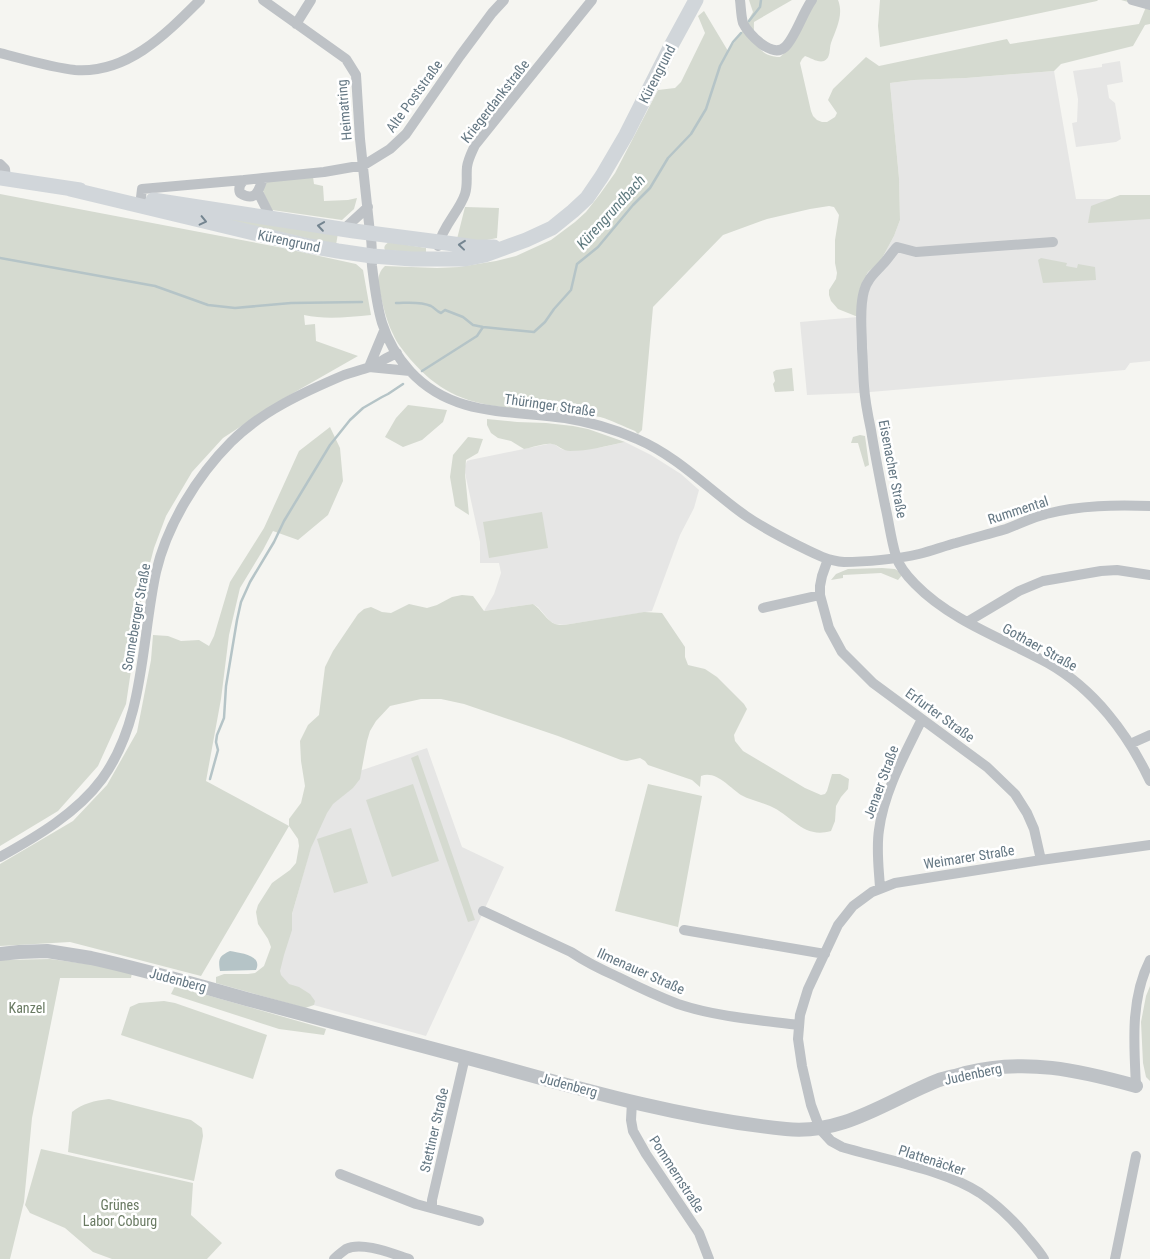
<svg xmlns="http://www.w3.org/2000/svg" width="1150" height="1259" font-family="'Roboto Condensed',sans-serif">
<rect width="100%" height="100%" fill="#f5f5f1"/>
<path fill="#e6e6e5" d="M1120,61L1123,82L1107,85L1109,98L1115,103L1121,139L1116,142L1076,147L1072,123L1077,122L1078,99L1073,71L1102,67V64Z
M1054,71L1076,199H1150V361L1130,363L1125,370L859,393L807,395L800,322L858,317L862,283L868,272L880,262L894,236L900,220L899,178L890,83L914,80L966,78Z
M625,442L651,455L681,474L699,490L694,508L680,535L652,611L564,625L555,624L550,621L538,607L533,604L484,611L494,594L501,573L499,563H480V542L465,473V466L467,461L470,460L548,444H554L561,449L570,451L603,447Z
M427,748L462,847L504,867L426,1036L270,993L310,850L339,778Z"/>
<path fill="#d5dad0" d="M749,0H792L754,22C753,42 758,56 780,57L789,49L813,0H838C844,15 836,29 831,43C829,49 831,58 824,61C818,63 811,58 805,56L802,59L800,63L811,111L813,116L817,120L822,122H827L835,117L837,113L828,100L833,89L866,57L879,66L1007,39L1010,44L1139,24L1146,7L1121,0H1150V24L1145,25L1133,46L1061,64L1054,71L966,78L914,80L890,83L899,178L900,220L894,236L880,262L868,272L862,283L858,317L838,309L831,301L829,295V290L836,279L837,273L835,263V240L839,215L834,207L829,206L810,209L767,219L723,235L653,307L642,430L638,434L635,431C624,427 612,420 600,417C568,410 534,411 502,407C462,402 437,390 410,359C404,351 397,344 393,334C385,318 382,301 378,283C378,277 380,270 385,266L437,268L459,267L496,261L516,256L551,240L575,222L586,212L600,194L615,173L658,90L675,88L681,82L705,33L698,16L704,11L728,51L741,33L753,12Z
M880,0H1098L1097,1L880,47L878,26Z
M313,177L314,184L323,186L324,201L348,200L357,198L354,209L342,220L272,210L262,189L268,180Z
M0,194L278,247L356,264L363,270L371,315C349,317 326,320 304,315L305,325L315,324L316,341L358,356L281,400L223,438L192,472L166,516L154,548L143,590L126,704L98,766L58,811L0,846Z
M1120,195H1150V219L1088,223L1091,206Z
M171,207L338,233L336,245Z
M465,207L499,208L497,238L477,242L457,239Z
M389,242L426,248V252L423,253L385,250C383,246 386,244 389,242Z
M1041,258L1067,263L1066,266L1077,268L1078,264L1095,267L1096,280L1043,283L1038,260Z
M792,368L794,391L775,392L773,384L775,381L773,372L776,370Z
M408,405L447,410L443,422L422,440L403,447L385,437L396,418Z
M487,419L517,422L546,423L573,426L588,429L625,442C607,446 588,451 570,451C562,451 559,445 552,444C543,443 532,448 524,449L511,441L498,438L491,433L487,425Z
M330,427L340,448L343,481L328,515L298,540L273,531L263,550L240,588L229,635L221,699L206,781L289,826V819L301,803L305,786L301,761L300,741L308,725L319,715L325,667L333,651L358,614L364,609L371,607L382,612L391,613L409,604L427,608L437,605L452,597L462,595L473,596L484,611L533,604C541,609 547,621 555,624C558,625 561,625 564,625L644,612L662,613L685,647V657L688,665L705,669L717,677L744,704L747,709L734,735L735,741L743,751L805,788L821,795L825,794L827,791L832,774H840L849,779L848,789L841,797L836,806L835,821L831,831C803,839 793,816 770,806C761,802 750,800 741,795C730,788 716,770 701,776L700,787L692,780L648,765L645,761L640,758L627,761L621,760L558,736L464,704L441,699H421L390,706L376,721L370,731L367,741L360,779L353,788L333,804L327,813L311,848L292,914V930L284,955L280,971L281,975L289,984L299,987L310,994L315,1001L314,1005L305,1008L216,983V977L224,974H248L255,973L264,966L271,947L268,939L258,924L256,912L258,905L272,883L290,870L296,863L299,846L298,839L289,826L201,976L70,942L0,946V864L73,821L107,785L137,732L151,660L153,635L168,636L181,641L199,640L209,646L214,636L230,582L264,528L299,451Z
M860,435L865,436L869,465L865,467L858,443H851L853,437Z
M468,437L483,439L478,453L466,460L465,474L469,515L455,506L450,477L453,455Z
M542,512L548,548L489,558L483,522Z
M882,568L895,569L903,574L898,580L881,573L843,575V578L831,580L836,574L848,569Z
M418,755L475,920L468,922L411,758Z
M413,784L439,861L392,877L366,800Z
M648,784L702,796L678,927L615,911Z
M351,828L368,883L334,893L317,839Z
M50,959L102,966L132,973L131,978H60L32,1118L24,1202L10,1259H0V960Z
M175,986L326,1029L324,1035L279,1029L171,994Z
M1150,986V1081L1146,1077L1143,1063L1141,1022L1146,996Z
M164,1001L175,1003L267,1035L253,1079L121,1035L130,1007L139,1003Z
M109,1099L191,1120L202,1128L203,1136L194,1181L68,1152L72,1112C83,1103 94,1101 109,1099Z
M41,1149L193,1183L191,1215L222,1243L207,1259H112L93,1252L65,1228L30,1213L25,1205Z"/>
<path fill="#b5c4c7" d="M230,951C240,953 263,955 256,970L220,971C218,959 219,956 230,951Z"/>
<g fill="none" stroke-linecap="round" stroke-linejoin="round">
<path stroke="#b5c4c7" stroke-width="2.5" d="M749,21L760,7L761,0
M0,258L155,286L208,305L235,308L291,303L362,302
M396,303C407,303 420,301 431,306C435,308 436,311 441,313L445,310L463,317L473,325L483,327L534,332L545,322L554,309L571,290L577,264L598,247L633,205L650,188L668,158L691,134L706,109L720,66L733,42L741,33
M422,371L477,336L483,327
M210,779L218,750L216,742L217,735L224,718L226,686L237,620L241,602L250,582L274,542L284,521L330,445L350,420L363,408L382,397L388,394L403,384"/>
<path stroke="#bec2c6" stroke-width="10" d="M263,0L346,59L356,75L360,139L370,233C373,246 371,253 372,266C377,307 380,338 410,371C452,417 509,410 565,418C590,422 614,429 637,439C679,457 709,490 746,516C762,527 781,537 799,546C813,553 828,561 844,562C865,562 898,559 919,554C932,551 944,546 956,543C973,538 989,534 1006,529C1020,524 1032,517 1046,514C1080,505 1116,505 1150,506
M740,0C741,8 741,16 743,23C748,34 772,59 785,47C795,38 803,12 812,0
M1132,0L1150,5
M296,24L311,0
M0,53C24,59 49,67 75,70C127,74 166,34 200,0
M0,164L5,169L6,179
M263,178L244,180C240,184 238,188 240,193C256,203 259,190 263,178L324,172L364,165L390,149L406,134L460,56L492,13L504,0
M258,192L271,218
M140,206L142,189L244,180
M344,229L368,207
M1053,242L916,252L897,247C892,252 888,259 883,264C875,273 867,279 864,291C859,309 862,330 862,348C863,361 863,373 864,386C865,401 868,416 871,430C875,455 880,480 885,505C889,522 891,540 896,556C899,566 908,577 915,584C951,621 1004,639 1048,663C1094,689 1128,734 1150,781
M438,246C443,225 459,212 465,194C468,185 466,176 467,167C468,159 472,152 475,145L592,0
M369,367L410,371
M369,367L384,331
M828,559L822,576L820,586V595L829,628L842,652L873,683L987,767L1015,794L1027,813L1034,829L1041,860
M763,608L820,595
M967,622L1019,591L1043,581L1101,571L1117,570L1150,575
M1130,744L1150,735
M0,857C36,837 77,813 102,779C145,720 141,641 156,572C167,525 197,476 231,442C262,411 304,392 344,375C353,372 361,370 370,367C379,363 387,357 397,353
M880,888C879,869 876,850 879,830C884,791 905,754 922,719
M483,911L571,952C586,962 602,970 618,977C638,987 657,996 678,1004C717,1017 759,1020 799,1025
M684,930L825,954
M1136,1086C1134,1044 1130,999 1150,960
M632,1102L631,1120L633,1131L646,1154L699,1233L709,1259
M340,1174L416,1204L479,1221
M432,1208V1200L465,1057
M334,1259C337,1256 342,1252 346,1249C362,1241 393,1254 409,1259
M1044,1259C1038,1249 1030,1241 1023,1232C1010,1217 996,1204 980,1193C943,1169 885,1160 842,1147L831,1141L820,1129L811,1105L802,1066L798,1039L800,1015L808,989L838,925L853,906L872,892L895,883L1041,860L1150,845
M1115,1259L1136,1156"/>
<path stroke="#bec2c6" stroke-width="14" d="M0,954L19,952L47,951L91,958C146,970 200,986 254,1001C332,1022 411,1043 490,1064C587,1091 685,1119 786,1129C844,1135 888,1100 939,1080C948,1077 957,1076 965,1073C1026,1058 1078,1070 1136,1086"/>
<path stroke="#d1d6da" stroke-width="15" d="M0,178L80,190
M70,189L258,234L309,246L338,251L372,256L412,259H465L485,255L526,240L552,228L573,211L587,198L602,176L626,135L672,44L696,0
M153,200L354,231L439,242L476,247H494"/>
</g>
<defs><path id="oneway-chevron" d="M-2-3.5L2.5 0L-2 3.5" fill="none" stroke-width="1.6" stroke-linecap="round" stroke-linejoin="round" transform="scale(1.25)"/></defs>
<g stroke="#748590">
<use href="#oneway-chevron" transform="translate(203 221) rotate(13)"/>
<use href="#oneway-chevron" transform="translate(321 226) rotate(-172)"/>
<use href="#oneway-chevron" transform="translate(462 245) rotate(-174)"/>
</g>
<g text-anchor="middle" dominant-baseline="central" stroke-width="5" stroke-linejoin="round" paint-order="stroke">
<g font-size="14" fill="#647783" stroke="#fff">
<text transform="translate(657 74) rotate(-63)">Kürengrund</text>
<text transform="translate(414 96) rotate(-54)">Alte Poststraße</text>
<text transform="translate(495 101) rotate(-52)">Kriegerdankstraße</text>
<text transform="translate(344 110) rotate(-95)">Heimatring</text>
<text transform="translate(289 241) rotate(12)">Kürengrund</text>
<text transform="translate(550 405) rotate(8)">Thüringer Straße</text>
<text transform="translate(893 469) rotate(79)">Eisenacher Straße</text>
<text transform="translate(1018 510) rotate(-18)">Rummental</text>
<text transform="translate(136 617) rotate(-80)">Sonneberger Straße</text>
<text transform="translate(1040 647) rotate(29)">Gothaer Straße</text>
<text transform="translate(940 715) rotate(36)">Erfurter Straße</text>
<text transform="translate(881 782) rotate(-70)">Jenaer Straße</text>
<text transform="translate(969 857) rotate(-9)">Weimarer Straße</text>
<text transform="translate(641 971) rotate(24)">Ilmenauer Straße</text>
<text transform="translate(178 980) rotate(15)">Judenberg</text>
<text transform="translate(973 1074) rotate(-12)">Judenberg</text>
<text transform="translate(569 1085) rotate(15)">Judenberg</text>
<text transform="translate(434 1130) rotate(-77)">Stettiner Straße</text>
<text transform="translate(932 1160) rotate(18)">Plattenäcker</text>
<text transform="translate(677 1174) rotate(57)">Pommernstraße</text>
</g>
<g font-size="14" fill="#697a62" stroke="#fff">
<text x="27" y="1008">Kanzel</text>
<text x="120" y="1205">Grünes<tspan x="120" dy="16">Labor Coburg</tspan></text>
</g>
<g font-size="15" font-style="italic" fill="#5f7a7f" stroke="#fff">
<text transform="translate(611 212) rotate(-48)">Kürengrundbach</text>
</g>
</g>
</svg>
